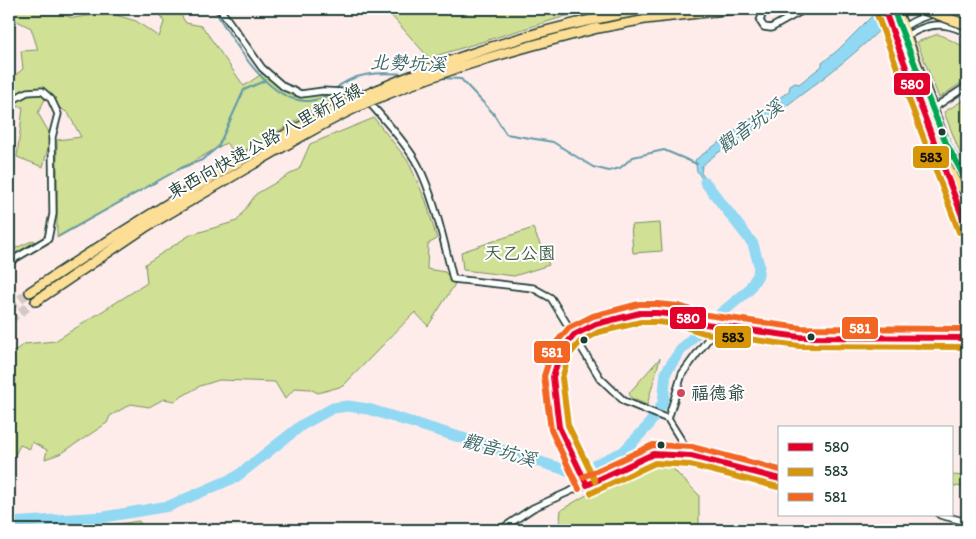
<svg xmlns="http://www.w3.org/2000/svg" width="976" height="539" font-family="Itim,'LXGW WenKai TC',sans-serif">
<rect width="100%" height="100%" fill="#feeceb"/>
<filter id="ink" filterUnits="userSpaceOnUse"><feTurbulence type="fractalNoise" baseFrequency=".02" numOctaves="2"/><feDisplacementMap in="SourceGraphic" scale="10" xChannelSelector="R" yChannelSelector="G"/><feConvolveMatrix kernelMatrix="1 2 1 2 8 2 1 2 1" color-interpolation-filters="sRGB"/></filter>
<g filter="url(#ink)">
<path fill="#d0e094" stroke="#788e64" d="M9,9H46L73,18L109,13L136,21L159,37L164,22L158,9H177L186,23L202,26L244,86L263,73C298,97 294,98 337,89L339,96L237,155L226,143L57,238V140L81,137L68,113L45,99L38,113L51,136L43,167L17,157L23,107L9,106V80L23,69L21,51L38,50L31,28L9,17Z
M303,9H576V13L429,58L389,13H309Z
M938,34L967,48V79L939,98L917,42Z
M967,98V171L944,112Z
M374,118L408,161L426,201L437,239L428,244L427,269L445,272L455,284L428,326L415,312L343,386L318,393L310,389L295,388L285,399L275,382L219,380L200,386L174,401L164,399L149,407L131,404L110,416L107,423L62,453L45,459L47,450L32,442L30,449L20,445L12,461H9V355L24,344L55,341L147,283L145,264L190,235L237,221L256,194L299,169L310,144Z
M660,223L662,251L633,253L631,225Z
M533,228L549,265L514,276L463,270L461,252Z
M34,240L36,246L9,260V251Z
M660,358L647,405L631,398L629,393Z
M649,458H677L674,470L699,495V530H562L560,520L561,510Z
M952,475L967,476V487L952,486Z
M139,521L144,530H78Z"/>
<path fill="#91d8f3" stroke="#639aa7" d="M879,9H900C858,56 803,93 752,131C735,143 717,151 702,166L701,173L715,191L712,195L697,171L695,160L789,91L790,86L795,83L799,84L822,66V63L838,50Z"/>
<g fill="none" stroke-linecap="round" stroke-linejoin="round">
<path stroke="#639aa7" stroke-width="2" d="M214,9C233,40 268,104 309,101C317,100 325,98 330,93
M442,78L461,79L493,113L506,134L553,142L593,167L609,171L620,168L633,157L664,150L697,164
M334,90C354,72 379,72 405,74
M59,236L181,168L202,160L218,147L244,90L264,81"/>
<path stroke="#91d8f3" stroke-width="11" d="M9,523L104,517L169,506L236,477L302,425L333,408L348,406L368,409L576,473L623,452L647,427L663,403L666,372L680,351L697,333L748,291L758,275L759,265L753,244L705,182"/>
<path stroke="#d1c9c6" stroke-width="9" stroke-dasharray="9 4.5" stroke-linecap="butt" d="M9,307L30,292
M9,320L36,301"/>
<defs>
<path id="minor" d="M220,9L262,68L284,87L301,94L323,91L361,93C378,113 397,132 412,155C431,183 445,245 453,279L533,288L551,298L600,378L624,401L668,419
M764,9L760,21L764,27L771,28L805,9
M894,35C908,37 907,35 920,29C937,22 951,25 967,33
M894,35C911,19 930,14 953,9
M9,102L27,92L42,91L51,99L58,114L52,137L53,214L48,239L9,262
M932,109L967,86
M668,419L682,374L711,335L722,326
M668,419L691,456
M587,485L559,427L553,377L561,351L574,335L596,324L640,313H657L677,315L705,324L800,337L967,338
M940,515L967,522
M500,530L533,508L653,454L691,456L780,479"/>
<path id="major" d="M884,9L938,147L957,184L967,194
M897,9L946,144L967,182
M939,158L967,229"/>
<path id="highway" d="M598,28L645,19L734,9
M30,292C114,236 199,183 287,134
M36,301L147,226L291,142"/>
</defs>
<use href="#minor" stroke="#1f3d34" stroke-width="9"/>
<use href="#major" stroke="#1f3d34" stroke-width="11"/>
<use href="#highway" stroke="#1f3d34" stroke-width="12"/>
<use href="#minor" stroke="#fff" stroke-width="5.5"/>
<use href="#major" stroke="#fcde96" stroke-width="8"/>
<use href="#highway" stroke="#fcde96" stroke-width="9"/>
<defs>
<path id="highway-bridge" d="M922,9L967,25
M952,9L967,14
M287,134C395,75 528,28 649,9
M291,142C320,126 349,109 380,97C450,67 524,47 598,28"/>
</defs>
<use href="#highway-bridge" stroke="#1f3d34" stroke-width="12" stroke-linecap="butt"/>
<use href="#highway-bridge" stroke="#fcde96" stroke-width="9"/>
<defs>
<path id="bus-1" d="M884,9L967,229
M587,485L559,427L553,377L561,351L574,335L596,324L640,313H657L677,315L705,324L800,337L967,338
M587,485L653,454L691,456L780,479"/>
<path id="bus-2" d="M876,12L959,232
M595,481L568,425L562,378L569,355L580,342L599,332L641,322H657L675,324L704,333L799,346L967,347
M591,493L655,463L690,465L778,487"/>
<path id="bus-3" d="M583,477L653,445L692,447L780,470
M579,489L551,430L544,376L554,345L569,328L593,316L639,304H657L679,306L707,315L801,328L967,329"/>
<path id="bus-4" d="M893,9L946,143L967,182"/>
</defs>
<use href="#bus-1" stroke="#fff" stroke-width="10"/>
<use href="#bus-2" stroke="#fff" stroke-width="10"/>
<use href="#bus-3" stroke="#fff" stroke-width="10"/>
<use href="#bus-4" stroke="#fff" stroke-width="10"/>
<use href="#bus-1" stroke="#e4002b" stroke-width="6"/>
<use href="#bus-2" stroke="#d79608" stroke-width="6"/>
<use href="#bus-3" stroke="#f26522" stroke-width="6"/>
<use href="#bus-4" stroke="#00a651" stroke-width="6"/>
</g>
</g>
<g fill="#1f3d34" stroke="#fff" stroke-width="2">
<circle cx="942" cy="132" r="4.5"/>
<circle cx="811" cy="337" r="4.5"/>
<circle cx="584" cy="340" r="4.5"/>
<circle cx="661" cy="445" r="4.5"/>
</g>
<circle fill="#d1495b" stroke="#fff" stroke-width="2" cx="681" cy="393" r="5"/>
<g text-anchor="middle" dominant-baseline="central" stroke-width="4" stroke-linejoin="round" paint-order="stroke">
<g font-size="18" fill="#1f3d34" stroke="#fff">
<text transform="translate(265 141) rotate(-29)">東西向快速公路 八里新店線</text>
</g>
<g font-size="18" fill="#425e47" stroke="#fff">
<text x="520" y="253">天乙公園</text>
</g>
<g font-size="18" fill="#1f3d34" stroke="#fff" text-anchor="start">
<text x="691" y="393">福德爺</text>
</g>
<g font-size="19" font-style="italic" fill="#3c6464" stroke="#fff">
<text transform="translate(408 63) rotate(2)">北勢坑溪</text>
<text transform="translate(750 126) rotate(-36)">觀音坑溪</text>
<text transform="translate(499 450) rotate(16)">觀音坑溪</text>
</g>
</g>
<g stroke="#fff" stroke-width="2">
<rect x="893" y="72" width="38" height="24" rx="5" fill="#e4002b"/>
<rect x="912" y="145" width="38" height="24" rx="5" fill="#d79608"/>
<rect x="669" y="306" width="38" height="24" rx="5" fill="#e4002b"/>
<rect x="841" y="316" width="38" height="24" rx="5" fill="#f26522"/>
<rect x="714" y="325" width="38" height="24" rx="5" fill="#d79608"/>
<rect x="533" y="340" width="38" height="24" rx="5" fill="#f26522"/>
</g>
<g font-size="14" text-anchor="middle" font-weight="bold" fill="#fff">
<text x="912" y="89">580</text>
<text x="688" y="323">580</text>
<text x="860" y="333">581</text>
<text x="552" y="357">581</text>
</g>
<g font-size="14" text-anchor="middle" font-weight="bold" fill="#111">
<text x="931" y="162">583</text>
<text x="733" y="342">583</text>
</g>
<rect width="976" height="539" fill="none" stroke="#fff" stroke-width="30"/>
<rect x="15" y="15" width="946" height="509" fill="none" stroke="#1f3d34" stroke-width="2" filter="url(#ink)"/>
<rect x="778" y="426" width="175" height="90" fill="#ffffff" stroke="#a5b1ae"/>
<rect x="788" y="443" width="25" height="8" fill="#e4002b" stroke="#a5b1ae"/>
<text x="824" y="452" font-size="15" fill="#1f3d34">580</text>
<rect x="788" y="468" width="25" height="8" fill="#d79608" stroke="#a5b1ae"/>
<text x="824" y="476" font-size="15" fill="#1f3d34">583</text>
<rect x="788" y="493" width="25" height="8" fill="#f26522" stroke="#a5b1ae"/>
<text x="824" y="502" font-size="15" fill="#1f3d34">581</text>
</svg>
